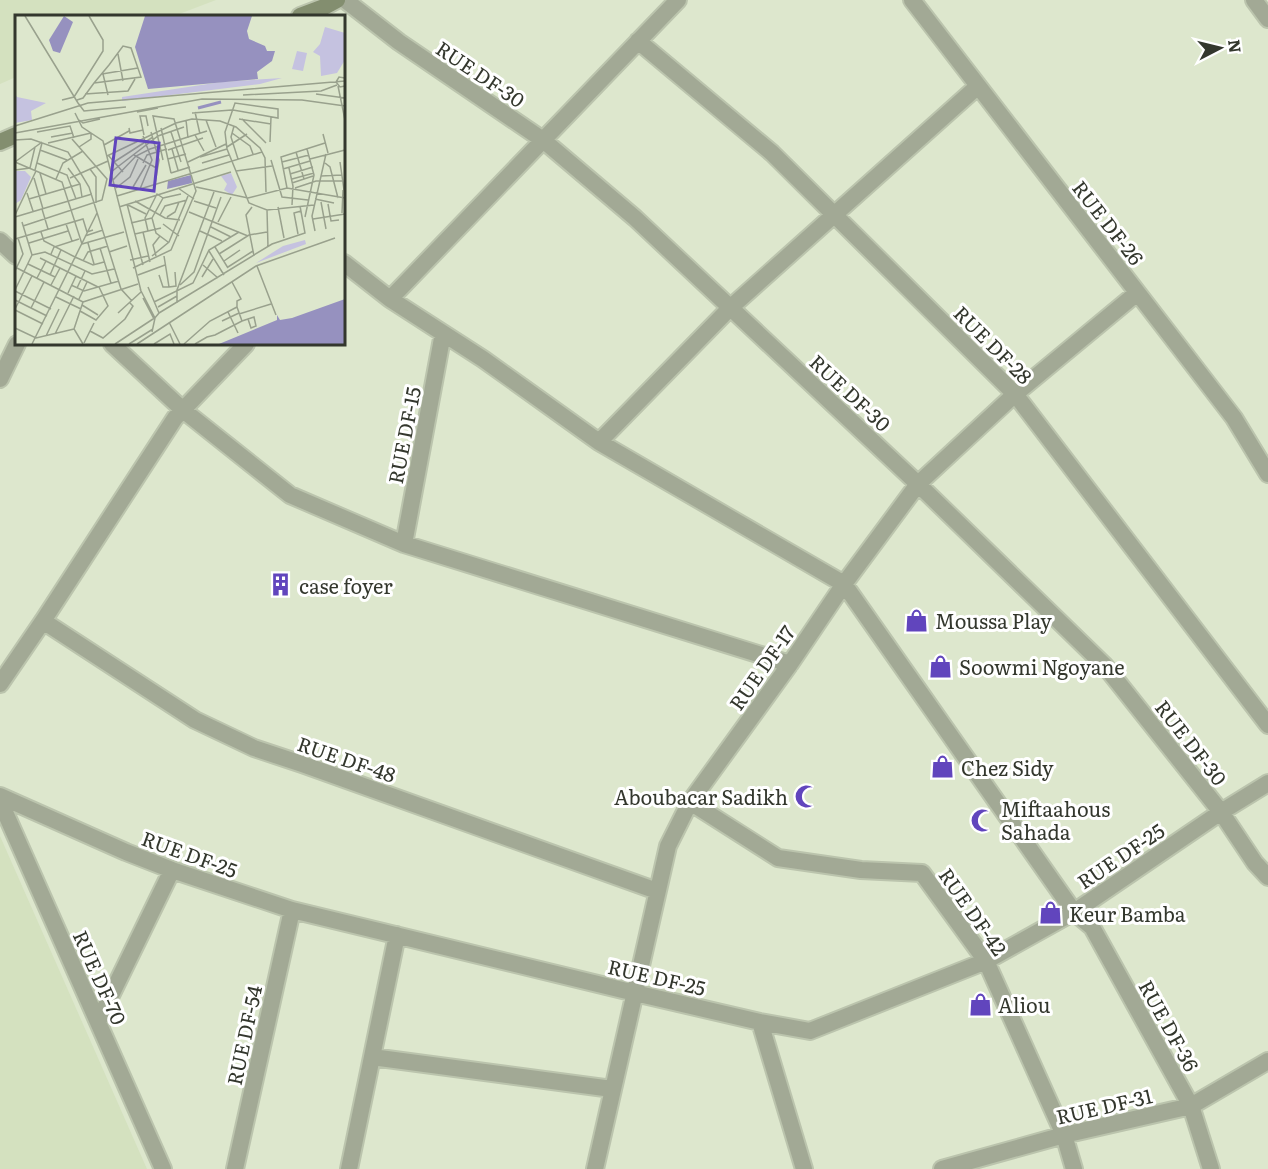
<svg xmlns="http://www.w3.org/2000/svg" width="1268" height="1169" font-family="Literata,serif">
<rect width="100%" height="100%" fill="#dde7cd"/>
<path fill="#d4e1bf" d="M0,0H216L174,16H16V77L0,84Z
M0,836L147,1169H0Z"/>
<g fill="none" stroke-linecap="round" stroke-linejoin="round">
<defs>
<path id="minor" d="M345,0L399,42L543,140L635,218L918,484L1105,666L1221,812L1255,863L1268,877
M912,0L1234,418L1268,474
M1254,0L1268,19
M638,41L772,153L1015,394L1268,725
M0,241L16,256
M344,263L390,299L483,359L599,442L844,584L1074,912L1092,927L1191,1106L1211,1169
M390,299L678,0
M112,344L183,410L290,495L404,544L790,664
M0,379L17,344
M599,442L730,308L978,86
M404,544L443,333
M43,621L195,720L254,748L302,764L657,891
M0,684L43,621L175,418L246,344
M0,796L126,852L172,870L292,910L635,993L760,1022L810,1031L986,961L1074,912L1221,812L1268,783
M0,801L163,1169
M690,802L778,858L861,870L922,873L986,961L1064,1135L1074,1169
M98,1022L172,870
M760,1022L804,1169
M372,1057L612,1089
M235,1169L292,910
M349,1169L397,935
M595,1169L668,846L690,802L790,664L844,584L918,484L1015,394L1137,293
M942,1169L1064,1135L1191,1106L1268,1061"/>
<path id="secondary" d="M300,16L324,7L337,0
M0,142L16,135"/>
</defs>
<use href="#minor" stroke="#bbc4ad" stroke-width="20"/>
<use href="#secondary" stroke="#bbc4ad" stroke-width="20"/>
<use href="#minor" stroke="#a2a995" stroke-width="16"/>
<use href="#secondary" stroke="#838e6f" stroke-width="16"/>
</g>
<defs>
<symbol id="building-bare" viewBox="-9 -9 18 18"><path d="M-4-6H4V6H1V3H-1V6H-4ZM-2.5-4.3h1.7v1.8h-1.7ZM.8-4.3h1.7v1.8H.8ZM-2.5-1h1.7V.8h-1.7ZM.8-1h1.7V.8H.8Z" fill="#6145bd" stroke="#fff" stroke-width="2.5" paint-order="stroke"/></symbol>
<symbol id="shop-bare" viewBox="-9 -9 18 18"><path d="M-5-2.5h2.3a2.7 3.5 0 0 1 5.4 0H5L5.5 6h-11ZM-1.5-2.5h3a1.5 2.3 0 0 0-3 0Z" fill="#6145bd" stroke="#fff" stroke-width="2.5" paint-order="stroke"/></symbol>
<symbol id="mosque-bare" viewBox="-9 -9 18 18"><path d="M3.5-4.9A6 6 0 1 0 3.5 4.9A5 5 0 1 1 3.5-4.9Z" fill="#6145bd" stroke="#fff" stroke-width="2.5" paint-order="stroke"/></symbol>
</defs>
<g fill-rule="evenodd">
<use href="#building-bare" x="264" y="568" width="33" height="33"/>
<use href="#shop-bare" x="900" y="604" width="33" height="33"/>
<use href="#shop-bare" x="924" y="650" width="33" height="33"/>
<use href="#shop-bare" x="926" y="750" width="33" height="33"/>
<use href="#mosque-bare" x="790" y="780" width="33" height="33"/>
<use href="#mosque-bare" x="966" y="804" width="33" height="33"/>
<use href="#shop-bare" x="1034" y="896" width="33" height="33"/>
<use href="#shop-bare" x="964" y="988" width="33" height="33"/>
</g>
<g text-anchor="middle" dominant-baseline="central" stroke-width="6" stroke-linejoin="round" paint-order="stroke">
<g font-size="20" fill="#33372d" stroke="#fff">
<text transform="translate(481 73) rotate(34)">RUE DF-30</text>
<text transform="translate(1109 222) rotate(52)">RUE DF-26</text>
<text transform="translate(994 344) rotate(45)">RUE DF-28</text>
<text transform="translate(851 392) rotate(43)">RUE DF-30</text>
<text transform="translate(403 435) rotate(-79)">RUE DF-15</text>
<text transform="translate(761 667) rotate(-55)">RUE DF-17</text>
<text transform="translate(1192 742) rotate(52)">RUE DF-30</text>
<text transform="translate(347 758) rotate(19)">RUE DF-48</text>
<text transform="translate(190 853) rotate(20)">RUE DF-25</text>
<text transform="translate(1120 855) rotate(-34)">RUE DF-25</text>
<text transform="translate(974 911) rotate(55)">RUE DF-42</text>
<text transform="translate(657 976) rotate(13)">RUE DF-25</text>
<text transform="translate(101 977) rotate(66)">RUE DF-70</text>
<text transform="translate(1170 1025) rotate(61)">RUE DF-36</text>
<text transform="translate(243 1035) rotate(-78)">RUE DF-54</text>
<text transform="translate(1104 1105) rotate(-13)">RUE DF-31</text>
</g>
<g font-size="20" fill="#33372d" stroke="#fff" text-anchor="start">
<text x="299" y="585">case foyer</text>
<text x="935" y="620">Moussa Play</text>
<text x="959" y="666">Soowmi Ngoyane</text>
<text x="961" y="767">Chez Sidy</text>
<text x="788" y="796" text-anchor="end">Aboubacar Sadikh</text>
<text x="1001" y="808">Miftaahous<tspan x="1001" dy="23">Sahada</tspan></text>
<text x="1069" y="913">Keur Bamba</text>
<text x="998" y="1004">Aliou</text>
</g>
</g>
<g transform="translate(15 15)">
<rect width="330" height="330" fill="#dde7cd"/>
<path d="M310,12L330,18V45L322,58L306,61L305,41L298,37L305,29ZM282,36L292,38L288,56L277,54ZM267,63L245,69L107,86V82L206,67ZM0,79L2,82L31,88L16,96L17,105L0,108ZM0,156H10L16,162L6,185L0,189ZM216,158L222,172L217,180L209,175L212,169L206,161ZM290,225L291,229L241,248L268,231Z" fill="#c5c2e0"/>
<path d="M49,1L58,7L45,38L38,36L34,25ZM130,1H237L232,16L234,24L250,31L252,36H260L257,46L242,57L243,64L133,74L120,32ZM176,160L177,168L152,174L153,166ZM330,284V329H204L262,305V300L265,305L277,303Z" fill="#9691bf"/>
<path fill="none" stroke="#9691bf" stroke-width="3" d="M183,93L206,87"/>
<path fill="none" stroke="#99a18d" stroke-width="1.5" d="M10,1L63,88M103,39L108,66M87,59L123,53M88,59L93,80M330,63L324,62L321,67L325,72L330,71M323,71L330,105M70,79L113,76L120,64M301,79L330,83M228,80L306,76L322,70M47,85L59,82L88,36V25L74,1M62,85L68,83L79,68L94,50L108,31L116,33L126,62L79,68M63,88L69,96L111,92M218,95L263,103V94L220,88L210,117L212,134L234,188L252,195L299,190M122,97L143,93M180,97L185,119M60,98L67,112L88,126L126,276M177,98L217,95M224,104L256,109M227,104L251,128M64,105L68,108L85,104M171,105L173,123M191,105L201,132M0,111L73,88L330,66M219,111L216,122L223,144M114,113L115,118L128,115M146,113L156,158M22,117L55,111L59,123M136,117L144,145L140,169M156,117L166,147M0,118L187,84L287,85L330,91M217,118L235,131L238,139M308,119L313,138M129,120L125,101H131L133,111M180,120L189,136M36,122L58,118M0,125L16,124L53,137L74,172L106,274L117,286M255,127L256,102M33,128L76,118M89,130L114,116M64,132L76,124V119M212,132L232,119M157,134L163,155M25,135L52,145M153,135L188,123M281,137L289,164M93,140L108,157M119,140L143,154M92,141L161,108L177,104L205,106L221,112L245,133L250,143L251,177M185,142L212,134M153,144L171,139M295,144L330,135M256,145L267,182L293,185M0,147L47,167L67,229M0,147L27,127M99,147L138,122M173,147L211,129M267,147L294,140M325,147L329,175M22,148L52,160L61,184M128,148L132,140L152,134M187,148L214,140M310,148L315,152L323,183M53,153L65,169L67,182M274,153L278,171L277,190M75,154L81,162V188M268,154L295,146M0,155L15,153L20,132M20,155L27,128M221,156L257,151M96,157L143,121L169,112M25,158L31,179M156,158L175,152M275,159L298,152M306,161L327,160M19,163L28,194M55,163L93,146M41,164L48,148L68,136M277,164L299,158M98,165L121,141L135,134L192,116M277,168L298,161M118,172L131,150M181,172L233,183L272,173L330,183M101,173L115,162L123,144M163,173L179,184M272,173L266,142L310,128M280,173L301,166H328M125,174L137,145L128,121M12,178L18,196M102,181L247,137M148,183L166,179M14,184L65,169M300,184L319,188M120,186L150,203L165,205M179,186L201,193M306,187L311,214M112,189L128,250M313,189L316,206L324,205M113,190L131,199M104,192L216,157M237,192L231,200L239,241M263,192L269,223M27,194L33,214M252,195L253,232M174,197L233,221M327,198L328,175M0,200L21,156M145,200L150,191L172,185M0,202L77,179M152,202L160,197L164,187M290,202L299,160L292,134M137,203L141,218L153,227M137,203L148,183M298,204L330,199M203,207L216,182M116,208L137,203M51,209L57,226M148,209L164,221M8,211L87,185L92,164L57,124M196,212L216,222M133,216L130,203L142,179L148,183M185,216L207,226M300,216L297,201L311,139M26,217L29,226L60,242L78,250L89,247M128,217L135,247M120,219L146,213M283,219L279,198L286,196M70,221L88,215M0,224L68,204L72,217L78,215M14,228L53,216M73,228L79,249M67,229L109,217M200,232L213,253M85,233L96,268M194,236L209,260M94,237L112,231M36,239L39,232L64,224M204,239L234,220L252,217M17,240L30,237L77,259L99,254M137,241L154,227L173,181M141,241L138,230L145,221M25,243L83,272M115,245L133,241M68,246L73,237L93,231M209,246L225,235M13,249L40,262M188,250L203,263M242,251L261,300M0,252L68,287M213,252L238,236M118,253L156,235L181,176L159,104L138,101L148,145M0,256L8,239L3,223M35,260L46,235M123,260L150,250M144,260L148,272H154L149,241M187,262L198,244M22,263L31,246M217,267L226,284L222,286V292L227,306M36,270L45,253M56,270L69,276L104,266M165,270L179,257L206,182M154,272L161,271L160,257M62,273L70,256M125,274L140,303L137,317M0,275L17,240L7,207M0,276L36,294M53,278L61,261M41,282L66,294M128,283L139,304L144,298L133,272M64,284L72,267M0,285L32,301M68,287L123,269M139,287L178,268L194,235L224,217M162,288V275L199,177M67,290L83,300M143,292L162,281M16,293L29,267M0,294L17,261M0,295L28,309M65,296L81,305L93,291L84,272M213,297L223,318M103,298L126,277M144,298L257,229L290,218L285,191M224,299L256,289M207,306L224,298M154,307L165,329M0,313L21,323L59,314M75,316L88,323L110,304L118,291L115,288M40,319L59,281M31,321L44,294M69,328L79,308M17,329L82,198M68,329L59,314L68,287M100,329L138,304M114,329L138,314M122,329L241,251L320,223M139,329L155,319L159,329M169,329L195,306L222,292M180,329L192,322L200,320L227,306L239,302L241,311L236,313L233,304"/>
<path fill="#6145bd" fill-opacity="0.15" stroke="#6145bd" stroke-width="3" d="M101,123L144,128L139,176L95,170Z"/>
<rect width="330" height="330" fill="none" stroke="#33372d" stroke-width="3"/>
</g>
<g transform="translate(1220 48) rotate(83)" stroke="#ffffff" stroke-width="4.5" paint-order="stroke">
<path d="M0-4.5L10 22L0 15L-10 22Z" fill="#33372d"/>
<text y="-9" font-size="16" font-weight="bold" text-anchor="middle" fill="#33372d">N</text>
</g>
</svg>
